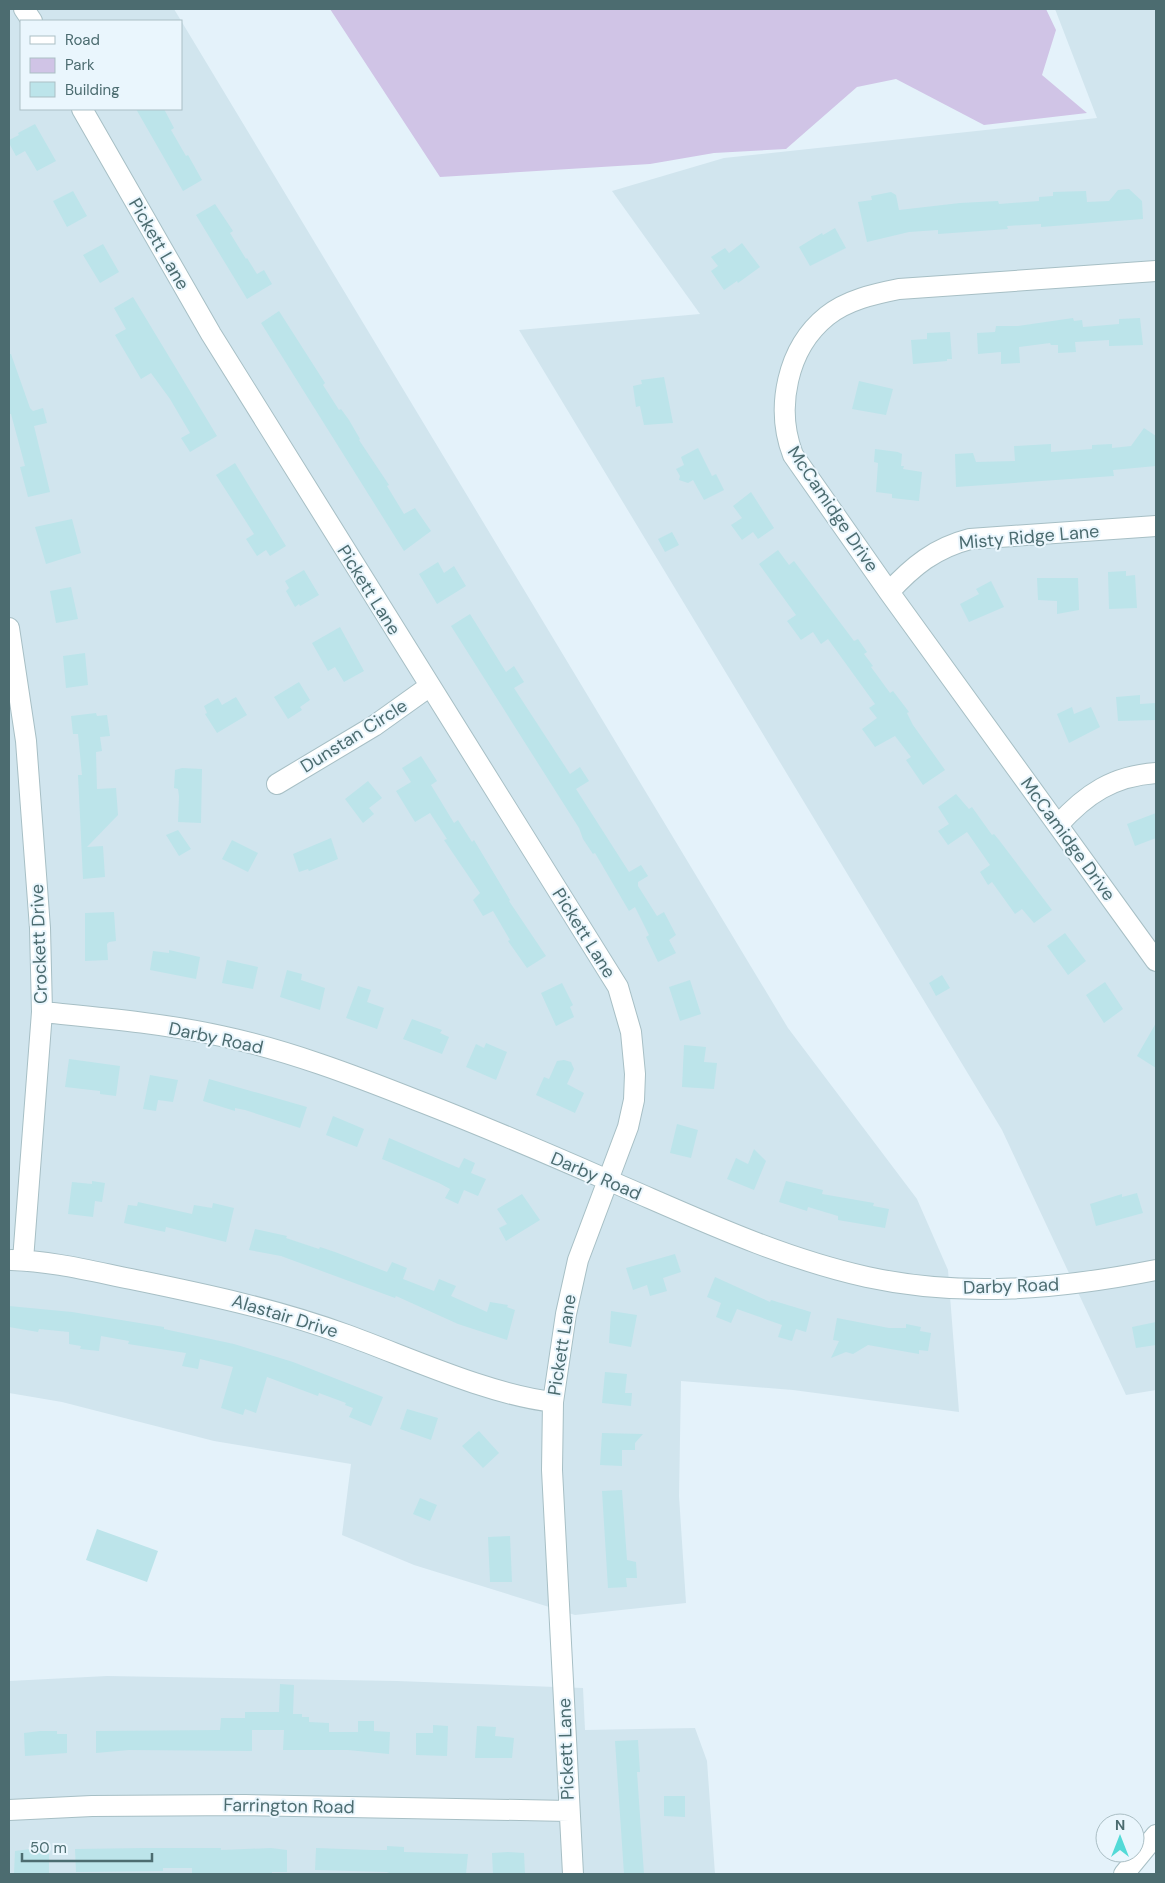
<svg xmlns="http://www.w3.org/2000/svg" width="1165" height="1883" font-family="'DM Sans',sans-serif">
<rect width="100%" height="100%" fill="#e4f2fa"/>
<path fill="#d1e5ee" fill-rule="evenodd" d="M9,9H174L788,1028L917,1199L948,1270L959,1412L793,1390L681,1381L679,1496L686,1603L575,1615L414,1565L342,1535L351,1464L214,1441L62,1402L9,1393ZM21,21H181V109H21Z
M1055,9H1156V1390L1126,1395L1002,1130L519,330L700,314L612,191L724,158L1097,118Z
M107,1676L397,1681L583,1688L585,1730L695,1728L707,1761L715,1874H9V1681Z"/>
<path fill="#d0c4e6" d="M330,9H1046L1056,30L1042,75L1087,113L984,125L896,79L857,87L786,149L714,153L650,164L440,177Z"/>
<path fill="#bce4ea" d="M136,109H164L174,128L171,130L186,156L188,155L202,180L183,191Z
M35,124L56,161L37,171L25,151L16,156L9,143V140L19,135L18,133Z
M1129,189L1142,201L1143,219L1041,227V224L1007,226L1008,229L938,234V230L909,232L867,242L858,202L872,200L871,196L891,192L896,195L899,210L960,203L998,201L999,204L1039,201V197L1053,196V192L1086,191L1087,202L1109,201L1118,190Z
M73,191L87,216L67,227L53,201Z
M215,204L233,231L230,233L246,259L247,258L257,274L264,270L272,284L247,299L196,215Z
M835,228L846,248L810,266L799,247L822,233L823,235Z
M742,243L760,267L738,283L737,281L724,290L711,271L718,266L711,257L725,248L729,253Z
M103,244L119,272L100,283L83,255Z
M133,297L217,436L190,452L181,438L190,433L170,399L151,373L141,379L115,335L126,329L114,308Z
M279,311L325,383L323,385L339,410L341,409L349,420L360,439L359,440L389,485L387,486L404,514L415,508L431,531L404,551L261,323Z
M1073,318L1074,321L1082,320L1083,327L1119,324V319L1140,318L1143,345L1109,346V340L1075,342L1076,352L1058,353V345H1051L1050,343L1019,347L1020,363L1001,364V352L978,354L977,333L995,332L996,326H1018Z
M950,332L952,359H947V361L913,364L911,340L927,339V333Z
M9,354H11L30,408L33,411L43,408L47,423L34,426L50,492L28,497L20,467L25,466L11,414H9Z
M664,377L673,423L644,425L640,406L636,407L633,386L642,384L641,380Z
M859,381L893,389L886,415L852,409Z
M1144,428L1156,436V466L1113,470L1114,476L956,487L955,454L973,453L976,462L1015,461L1014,446L1051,444V452L1092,449V445L1112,444V448L1131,446Z
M698,448L712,476L716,474L724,490L704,500L693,480L688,483L679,480L680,476L676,469L684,465L681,457Z
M875,449L898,452L902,454L901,466H904L903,469L922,472L919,501L892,498V494L876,492L878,463L874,462Z
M235,463L286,546L270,556L266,550L257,556L246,539L254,534L216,475Z
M751,492L774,528L758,539L753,532L742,540L731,525L742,518L733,506Z
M72,519L81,553L46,564L35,527Z
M672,532L679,545L665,552L658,539Z
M778,550L789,565L794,561L854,641L858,639L867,652L864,654L873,666L871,667L890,693L893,691L909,712L907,713L913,725L945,770L923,785L906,760L911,757L895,736L875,747L862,729L877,718L869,708L875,704L828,639L821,644L813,632L801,640L787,621L796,615L759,564Z
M438,562L444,573L454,566L466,586L437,604L419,574Z
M304,570L319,595L300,606L299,604L295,607L286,591L289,588L285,581Z
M1126,571V576L1135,575L1137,608L1109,609L1108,572Z
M1037,578H1078L1079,610L1057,614V601L1038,600Z
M991,581L1004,607L969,622L960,604L979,594L976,589Z
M71,587L78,619L56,623L50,591Z
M470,614L506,672L514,666L524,682L514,688L570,774L580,767L589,781L576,789L629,872L641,865L648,876L638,882V886L657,916L664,912L676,935L669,940L676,953L658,962L646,937L649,935L635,907L629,911L595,853L593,854L583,839L579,828L451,626Z
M340,627L364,671L344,682L335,667L328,671L312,643Z
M85,653L88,685L66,688L63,656Z
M299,682L310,700L300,707L302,710L288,719L274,697Z
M1140,695V704L1156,703V720L1118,721L1116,697Z
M236,697L247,715L217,733L205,714L207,713L204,706L218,698L222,705Z
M1072,707L1074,714L1091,707L1100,727L1069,743L1057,714Z
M96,713L97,716L107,715L110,736L100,737L102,751L96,752L97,789L116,788L118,815L87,847L103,846L105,877L83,879L78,775H82L78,734H73L71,716Z
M421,756L437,781L431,785L454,823L458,820L472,842L474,840L510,900L509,901L546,956L527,968L508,941L510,940L493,911L483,916L473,900L480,893L444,840L447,839L430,813L415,822L396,791L411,782L402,768Z
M182,768L202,769L201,823L178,822L179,796L178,789L174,788L175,770Z
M368,781L382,798L369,808L374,814L363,823L345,799Z
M956,794L969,809L972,807L992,835L994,834L999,840L1052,910L1034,923L1022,909L1015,914L992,882L988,885L980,872L990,865L967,832L948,845L938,831L949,824L938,807Z
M1156,813V838L1135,846L1127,824Z
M178,830L191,849L179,856L166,835Z
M331,838L338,859L309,871L308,869L299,872L293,854Z
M232,840L258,853L248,872L222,859Z
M114,912L116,941L109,942L107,944L108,960L85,961V913Z
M1065,933L1086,961L1068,975L1047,946Z
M169,950L200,957L196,979L150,970L153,951L169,953Z
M227,960L258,967L253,989L222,983Z
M287,970L302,974L301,980L325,988L320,1010L280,997Z
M942,975L950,988L936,996L929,983Z
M690,980L701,1014L680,1021L669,987Z
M1105,982L1123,1009L1104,1023L1086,995Z
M562,983L573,1005L570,1007L574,1017L556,1026L541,993Z
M358,986L371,990L367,1002L384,1008L377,1029L346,1018Z
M412,1019L442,1030L440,1033L449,1037L442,1054L403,1039Z
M1156,1023V1068L1137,1056Z
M486,1043L507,1052L496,1080L466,1067L476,1044L484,1048Z
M684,1045L706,1047L704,1062L717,1063L714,1089L682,1087Z
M69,1059L120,1066L116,1096L100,1094V1091L65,1087Z
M564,1060L571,1062L574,1069L567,1084L584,1093L575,1113L536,1095L544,1077L549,1079L557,1061Z
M150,1075L178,1080L173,1102L158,1100L156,1111L143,1109Z
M209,1079L307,1107L300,1128L245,1110L235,1108V1111L203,1101Z
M333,1116L364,1129L357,1147L326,1135Z
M677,1124L698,1130L691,1158L670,1153Z
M389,1138L459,1168L464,1158L475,1163L471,1173L486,1179L478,1196L464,1190L458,1204L445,1198L450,1189L439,1183L382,1159Z
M754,1149L766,1161L754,1190L727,1179L736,1158L748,1164Z
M92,1181L105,1183L102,1202L95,1201L93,1217L68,1214L72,1182L92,1184Z
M786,1181L823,1190L822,1194L874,1203L873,1206L889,1209L885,1228L838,1220V1216L808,1207L807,1211L779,1202Z
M1137,1193L1143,1213L1096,1226L1090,1204L1122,1194V1197Z
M522,1194L540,1220L506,1241L499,1228L507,1224L497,1209Z
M138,1202L192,1214L194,1205L212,1208L213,1203L234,1208L226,1242L166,1227L165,1232L124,1223L128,1205L137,1206Z
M255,1229L287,1236L286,1238L319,1249L320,1247L335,1252L387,1272L392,1262L407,1268L403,1279L434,1291L439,1279L456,1286L451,1296L487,1312L490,1302L508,1305L507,1307L515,1310L507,1340L458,1324L396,1296L395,1298L281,1256L249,1250Z
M675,1254L681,1272L663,1278L667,1291L650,1296L647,1285L633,1290L626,1268Z
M715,1277L770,1302L771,1300L811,1312L806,1332L796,1329L792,1341L778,1337L782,1325L737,1309L731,1323L716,1317L721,1303L707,1297Z
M9,1306L72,1312L164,1327V1329L234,1344L293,1362L383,1397L371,1426L349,1417L353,1408L345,1405L346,1403L319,1393L318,1396L267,1377L256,1413L245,1409L243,1415L221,1408L233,1367L200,1359L198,1369L182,1366L186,1353L128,1344L129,1341L101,1336L99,1351L80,1349L81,1346L69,1344V1332L39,1329L38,1332L9,1327Z
M611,1311L637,1315L631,1347L609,1343Z
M837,1318L889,1328H906V1324L921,1327L920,1331L931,1333L928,1351L919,1350V1354L868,1345L853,1354L846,1352L831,1358L839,1341L833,1340Z
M1156,1322V1345L1136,1348L1132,1327Z
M605,1372L627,1374L625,1393H632L631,1406L602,1403Z
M407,1409L438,1418L431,1440L400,1429Z
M479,1431L499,1453L483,1468L462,1446Z
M602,1433L643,1434L635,1443V1450H622V1466L600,1465Z
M622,1490L627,1560L636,1562L637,1578H626L627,1587L608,1588L602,1491Z
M420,1498L437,1505L430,1521L413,1514Z
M97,1529L158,1551L147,1582L86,1560Z
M510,1536L512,1582H490L488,1537Z
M280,1684L294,1685L293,1714H302V1717H309V1722L329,1723V1732H358V1721H374V1731L390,1732L389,1754L348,1750H283L284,1730H252V1751L129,1750L96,1753V1731L220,1730L221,1718H245V1712H279Z
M433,1725L448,1726L447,1756L416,1755V1733H433Z
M477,1726L496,1727L495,1736L514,1738L512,1758H475Z
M40,1731H57V1734H67V1753L25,1756L24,1733Z
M638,1740L640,1772H637L644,1874H624L615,1741Z
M664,1796H685V1817L664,1816Z
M387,1846L404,1847V1852L468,1854L466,1874H391L387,1872L315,1870L316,1848L372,1850H387Z
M146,1848H221V1850L271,1848L287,1850V1872H272V1874H192V1868H163V1871L76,1872L75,1849Z
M30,1849H49V1874H14L15,1851Z
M508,1852L524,1853L525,1874H493L492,1853Z"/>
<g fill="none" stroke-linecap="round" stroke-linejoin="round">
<defs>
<path id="minor" d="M24,9L32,21
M82,109L211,334L618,987L631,1032L635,1074L634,1100L628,1127L578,1260L566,1314L553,1402L552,1470L573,1874
M1156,271L899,289C874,294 847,300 827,316C787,348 775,408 793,455L889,592L1156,961
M889,592C913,566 935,548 970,539L1156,526
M9,628L26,741L40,928L42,1012L23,1260
M277,784L374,726L430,686
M1058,825C1086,794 1113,776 1156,773
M42,1012C102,1018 162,1023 221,1036C287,1050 353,1075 416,1100C481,1125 546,1153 610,1181C694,1217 777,1257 867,1277C963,1298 1060,1289 1156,1270
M11,1260C51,1261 91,1271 131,1279C204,1294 276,1309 347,1335C410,1358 487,1394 553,1402
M9,1810L92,1806L245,1805L569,1811
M1124,1874L1156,1835"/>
</defs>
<use href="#minor" stroke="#a7bfc5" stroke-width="22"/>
<use href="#minor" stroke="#fff" stroke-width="20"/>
</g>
<g text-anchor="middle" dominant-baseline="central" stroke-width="4" stroke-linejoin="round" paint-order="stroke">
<g font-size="18" fill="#4c6c70" stroke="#eaf6fd">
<text transform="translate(159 244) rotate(60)">Pickett Lane</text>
<text transform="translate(833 509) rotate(56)">McCamidge Drive</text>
<text transform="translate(1029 537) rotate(-5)">Misty Ridge Lane</text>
<text transform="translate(369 590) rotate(58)">Pickett Lane</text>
<text transform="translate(354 736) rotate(-32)">Dunstan Circle</text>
<text transform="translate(1068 839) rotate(54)">McCamidge Drive</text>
<text transform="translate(584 933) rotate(58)">Pickett Lane</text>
<text transform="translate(39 944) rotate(-92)">Crockett Drive</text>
<text transform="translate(216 1038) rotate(12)">Darby Road</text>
<text transform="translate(596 1176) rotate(23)">Darby Road</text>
<text transform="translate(1011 1286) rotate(-2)">Darby Road</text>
<text transform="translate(285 1316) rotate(17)">Alastair Drive</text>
<text transform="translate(562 1345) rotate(-81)">Pickett Lane</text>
<text transform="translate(566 1749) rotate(-92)">Pickett Lane</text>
<text transform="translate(289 1806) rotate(1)">Farrington Road</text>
</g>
</g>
<rect width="1165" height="1883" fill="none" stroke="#4c6c70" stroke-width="20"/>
<rect x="20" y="20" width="162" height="90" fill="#eaf6fd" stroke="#abbfc5"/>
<rect x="30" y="36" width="25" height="8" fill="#ffffff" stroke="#abbfc5"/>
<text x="65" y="45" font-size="15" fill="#4c6c70">Road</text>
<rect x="30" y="58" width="25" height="15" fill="#d0c4e6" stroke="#abbfc5"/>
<text x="65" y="70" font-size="15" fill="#4c6c70">Park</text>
<rect x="30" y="82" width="25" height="15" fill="#bce4ea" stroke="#abbfc5"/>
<text x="65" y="95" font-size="15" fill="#4c6c70">Building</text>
<g transform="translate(1120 1838)"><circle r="24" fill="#eaf6fd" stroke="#abbfc5"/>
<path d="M0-4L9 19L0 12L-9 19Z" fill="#53dad7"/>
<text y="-8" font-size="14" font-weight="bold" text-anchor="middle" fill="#4c6c70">N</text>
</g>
<path d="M22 1853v8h130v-8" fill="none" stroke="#4c6c70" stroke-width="2.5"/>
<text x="30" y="1853" font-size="15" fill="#4c6c70" stroke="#eaf6fd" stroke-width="4" paint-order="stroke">50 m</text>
</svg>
